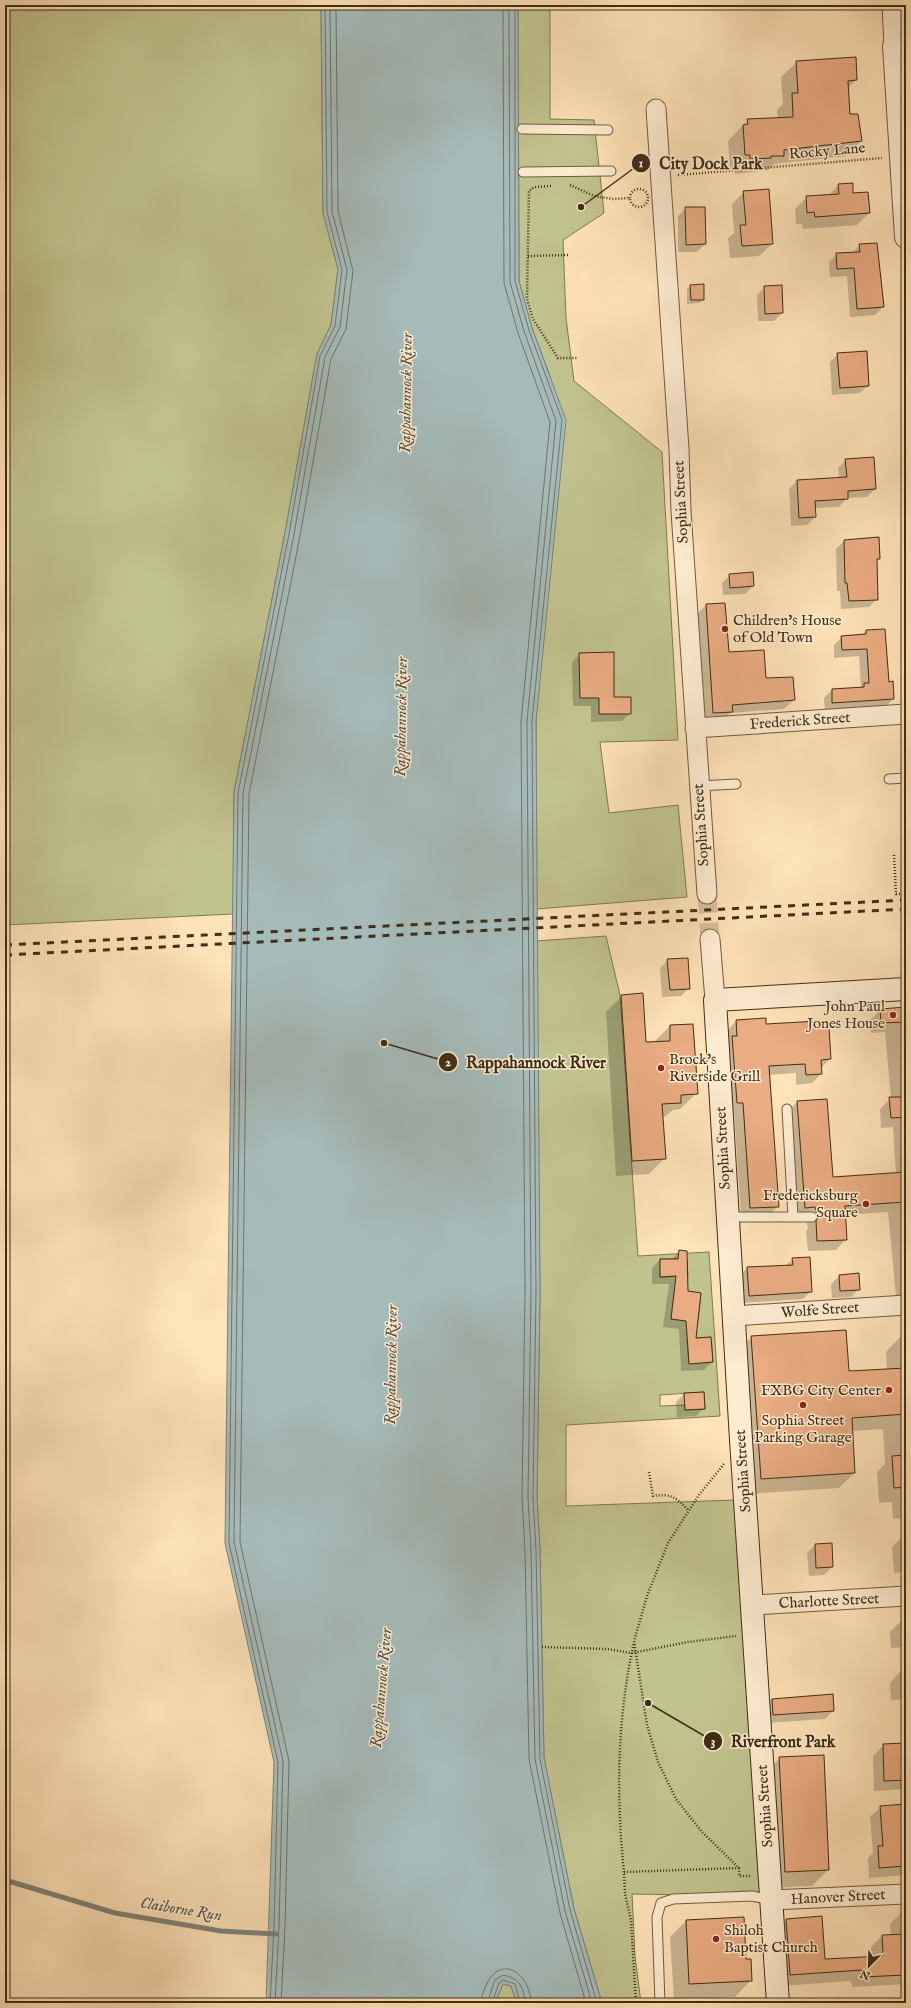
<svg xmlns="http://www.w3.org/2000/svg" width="911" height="2008" font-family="'IM FELL English',serif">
<rect width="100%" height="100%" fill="#fee2b8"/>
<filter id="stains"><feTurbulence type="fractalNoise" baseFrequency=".005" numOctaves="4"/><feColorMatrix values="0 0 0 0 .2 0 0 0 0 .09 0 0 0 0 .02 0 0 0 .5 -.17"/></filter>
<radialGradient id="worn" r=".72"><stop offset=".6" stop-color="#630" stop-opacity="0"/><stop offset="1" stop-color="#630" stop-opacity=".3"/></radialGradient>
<path fill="#c1c38e" stroke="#807852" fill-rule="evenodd" d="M5,5H321L323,213L338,269L331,325L317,354L285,533L234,792L233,914L5,925Z
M518,5H737V7L550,9V119L594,120L604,213L563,240L566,318L574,381L662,452L678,740L600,742L609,813L678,805L687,897L536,909V721L550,376L532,328L519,281Z
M606,936L620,995L638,1256L709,1252L720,1416L566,1425V1506L735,1500L771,1900L752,1896L632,1894L635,1956L641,2003H602L574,1909L544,1758L540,1550L537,1497L540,1293L536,941ZM687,1259L688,1276L660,1277V1259ZM675,1290L701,1293L698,1322L671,1319ZM711,1337L713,1362L689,1363L687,1339ZM704,1392L705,1409L685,1410V1405L660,1406V1395Z
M503,1984L511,1986L517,2003H495Z"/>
<path fill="#a5bbba" stroke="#7d8378" d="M321,5H518L519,281L532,328L566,420L536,721L540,1293L537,1497L540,1550L544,1758L574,1909L602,2003H517L511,1986L503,1984L495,2003H266L274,1762L225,1543L234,792L285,533L317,354L331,325L338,269L323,213Z"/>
<path fill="#0003" d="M797,62L856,80L847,89L849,115L861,141L846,156L774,164L768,170L735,174V170H730L728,141L748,120L778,119L777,110L783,104L781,77Z
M839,185L852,194L869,213L857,225L803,229L802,224H796L795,209L807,197L828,196Z
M744,192L772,244L759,256L730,258L728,238L734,233L732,204Z
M686,208L705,244L697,252H678V216Z
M860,245L878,273H881L883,307L875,315L850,317L847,276L830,277L829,262L837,254L852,253Z
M691,286L703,300L699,303L687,304V289Z
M765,287L782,313L774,321H758L757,295Z
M838,354L868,385L860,393L832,395L830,362Z
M846,460L875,489L867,497L847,498L839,507L815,508V517L807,525L791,526L789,489L797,481L839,478L838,468Z
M844,541L879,559L876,561L877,599L869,607L841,609L840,591H837L836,549Z
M730,575L753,586L745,594L723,595L722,583Z
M706,605L728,653L794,700L784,709L730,713L722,721L704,722L697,614Z
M866,631L893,699L885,707L825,711L824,698L832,690L861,687L859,656L834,658V645L842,637L862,635Z
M580,654L613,698L630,713L622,721L591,722V706H573L572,662Z
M668,960L689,988L681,996L662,997L660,968Z
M622,996L645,1043H653L670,1026L692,1025L697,1093L680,1109L673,1110L662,1119L665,1158L649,1174L616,1176L606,1012Z
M906,1008V1296H896L888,1212L845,1215L846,1239L836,1250L808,1251L806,1232L808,1228L805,1217L795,1218L787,1112L797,1102L832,1178L896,1174L893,1127L881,1128L880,1109L891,1098L885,1032L871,1033L870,1020L880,1010Z
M736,1021L765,1025L818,1029L830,1059L821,1068V1074L812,1083L796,1085V1073L769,1075L778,1206L768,1216L741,1217L734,1112H728L727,1031Z
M680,1251L695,1339L712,1362L704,1370L681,1371L679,1329L663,1327L669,1284H652V1268L660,1260L672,1259Z
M793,1259L811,1291L803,1299L741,1303L739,1276L747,1268L785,1266Z
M839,1276L859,1289L851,1297L832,1298L831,1284Z
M752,1337L848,1372L887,1370L886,1352L900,1337H906V1518L893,1519L892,1502L879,1503L877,1472L885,1464L883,1429L852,1431L854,1473L839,1488L746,1494L737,1352Z
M684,1394L704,1408L696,1416L677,1417L676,1402Z
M906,1533V1572L894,1573L892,1547Z
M815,1545L832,1567L824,1575L809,1576L807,1553Z
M901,1621H906V1647L891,1648L890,1632Z
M900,1672H906V1699L891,1700L890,1683Z
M772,1699L833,1711L825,1719L766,1723L764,1707Z
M906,1744V1789L874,1791L873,1756L884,1745Z
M780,1758L828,1870L812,1886L769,1888L764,1774Z
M906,1805V1875L869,1878L868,1858L873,1853L870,1817L881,1807Z
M901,1913H906V1984L852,1987L851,1981L779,1986L775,1931L786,1920L824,1960L872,1957L871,1947L882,1936H891L890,1924Z
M686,1921L745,1960L751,1980L735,1997L674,2000L670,1937Z"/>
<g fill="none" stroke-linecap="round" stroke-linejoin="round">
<path stroke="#727468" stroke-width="1" d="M503,5L504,283L518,333L550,422L521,722L525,1293L522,1497L525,1551L529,1759L560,1913L586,2003
M509,5L510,282L524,331L556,421L527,721L531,1293L528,1497L531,1551L535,1759L565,1911L592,2003
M515,5V281L529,330L562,420L532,721L536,1293L533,1497L536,1550L540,1759L570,1910L597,2003
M270,2003L274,1927L278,1762L229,1543L238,793L289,534L320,356L335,326L342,270L327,212L325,5
M275,2003L279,1927L283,1761L234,1542L243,793L294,534L325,357L340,327L347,270L332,211L330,5
M281,2003L285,1927L289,1761L240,1542L249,794L300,536L331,359L346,329L353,271L338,211L336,5
M481,2003C481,1998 483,1993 485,1988C499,1952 530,1972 531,2003
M487,2003L495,1980L503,1975C519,1978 524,1987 525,2003
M492,2003L499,1983L503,1980L515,1984L520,2003"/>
<path stroke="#7d8378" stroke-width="5" d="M5,1880L115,1913L221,1931L276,1934"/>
</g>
<path fill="#eaac82" stroke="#402e16" d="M856,57L857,80L848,81L850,114H858L862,141L784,150V156H771V158L750,159V155H745L743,125L748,124L747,119L793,117L792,93H798L796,61Z
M853,183V193L868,192L870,213L815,217L814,212L807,213L806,196L839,194L838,184Z
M769,189L773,244L742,246L740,225H746L743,191Z
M685,207H705L706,244L686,245Z
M877,243L884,307L857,309L854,268L837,269L836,253L860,252L859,244Z
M704,284V300H691L690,285Z
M782,285L783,313L765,314L764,286Z
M867,351L869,386L840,388L837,353Z
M874,457L876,489L848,491V499L815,501L816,517L799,518L797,480L847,477L845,459Z
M879,537L880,559H877L878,600L849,601L847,583H845L844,540Z
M753,572L754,586L730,588L729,574Z
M725,603L729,652L764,650L766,678L793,677L795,700L732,705L733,712L713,713L706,604Z
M885,629L889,682L893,681L894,699L832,703V689L864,687V683H869L867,649L842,650L841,636L866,634V630Z
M614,652V697H631V714H599V698H580L579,653Z
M688,958L690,989L670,990L667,959Z
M643,993L646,1042L670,1041V1025L693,1024L698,1094L681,1095V1103L662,1104L666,1159L632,1161L621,995Z
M906,1007V1022L881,1023L880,1009Z
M766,1018V1024L819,1021V1028L829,1027L831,1059L821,1060L822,1074L806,1075L805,1064L769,1066L779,1207L750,1208L743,1103H737L732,1036H737L736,1020Z
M889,1097H906V1117L891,1118Z
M827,1099L833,1177L906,1172V1202L845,1206L847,1240L817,1241L816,1221L818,1217L815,1207L805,1208L797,1101Z
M679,1250L687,1251L688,1291L701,1293L696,1338L711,1337L713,1362L689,1364L686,1321L671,1319L676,1276L660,1277V1259H678Z
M810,1257L812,1292L749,1296L747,1267L793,1265L792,1258Z
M859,1273L860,1290L840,1291L839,1275Z
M846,1330L849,1371L906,1368V1414L852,1418L855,1473L761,1479L751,1336Z
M704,1392L705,1409L685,1410L684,1393Z
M906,1455V1487L894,1488L892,1456Z
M832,1543L833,1567L816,1568L815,1544Z
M833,1694L834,1711L773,1715L772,1699Z
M906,1743V1780L884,1781L883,1744Z
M824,1755L829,1870L785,1872L779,1757Z
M906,1804V1866L879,1868L878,1846H883L880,1806Z
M822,1916L825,1959L883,1956L882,1935L906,1934V1975L862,1977V1970L790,1975L786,1919Z
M744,1917L746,1959H751L752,1981L689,1984L686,1920Z"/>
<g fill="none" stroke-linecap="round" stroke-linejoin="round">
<path stroke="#d8be98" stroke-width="19" stroke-dasharray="19 10" stroke-linecap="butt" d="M707,894L710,939"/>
<defs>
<path id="service" d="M522,129L608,130
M523,172L611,171
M889,779L906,778
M699,786L736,784
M787,1109L793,1217
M727,1217H812
M660,2003L657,1917L661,1903L673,1899L752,1896L771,1900"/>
<path id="minor" d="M892,5L894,46
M656,109L679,449L681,511L707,894
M695,728L906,714
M710,939L715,1000
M733,1316L906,1305
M752,1605L906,1596
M771,1900L906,1894"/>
<path id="tertiary" d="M906,45L894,46L906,237"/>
<path id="secondary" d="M778,2003L741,1440L715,1000L906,989"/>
</defs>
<use href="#service" stroke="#705b3e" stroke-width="11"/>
<use href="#minor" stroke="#705b3e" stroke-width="21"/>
<use href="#tertiary" stroke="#705b3e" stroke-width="24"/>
<use href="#secondary" stroke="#402e16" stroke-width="24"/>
<path stroke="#402e16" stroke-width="2.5" stroke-dasharray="1 2" stroke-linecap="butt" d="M678,175L882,158
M570,185L594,196L613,199L629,198
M551,186L534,187L529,191L527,299L533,319L558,358H577
M630 198a9 9 0 1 1 18 0a9 9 0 1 1-18 0Z
M528,256L568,255
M894,855L896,894H906
M724,1464L699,1495L668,1543L647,1596L634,1641L647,1725L658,1762L676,1799L702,1832L739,1868V1876H751
M649,1472L653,1496C671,1493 677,1498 689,1511
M542,1647L607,1649L632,1653L688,1642L736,1636
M624,1872C616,1795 617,1719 634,1642
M636,2003L631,1920L625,1894L624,1872L739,1868"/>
<use href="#service" stroke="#feecd1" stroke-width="9"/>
<use href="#minor" stroke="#feecd1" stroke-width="19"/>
<use href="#tertiary" stroke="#feecd1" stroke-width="22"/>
<use href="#secondary" stroke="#feecd1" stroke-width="22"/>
<path stroke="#402e16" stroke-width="3" stroke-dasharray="7 7" stroke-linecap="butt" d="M5,945L906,900
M5,955L906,909"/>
</g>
<g fill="#8f2418" stroke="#feecd1" stroke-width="1.5">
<circle cx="725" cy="629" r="4"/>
<circle cx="893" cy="1015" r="4"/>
<circle cx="661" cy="1068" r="4"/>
<circle cx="866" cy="1204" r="4"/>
<circle cx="889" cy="1390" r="4"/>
<circle cx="803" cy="1405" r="4"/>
<circle cx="716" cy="1939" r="4"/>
</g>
<g text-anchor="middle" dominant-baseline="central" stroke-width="3" stroke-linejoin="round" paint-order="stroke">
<g font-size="15" fill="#402e16" stroke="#feecd1">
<text transform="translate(827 151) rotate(-5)">Rocky Lane</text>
<text transform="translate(681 502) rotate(-93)">Sophia Street</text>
<text transform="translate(800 721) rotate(-4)">Frederick Street</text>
<text transform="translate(701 825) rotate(-94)">Sophia Street</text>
<text transform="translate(723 1148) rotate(-93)">Sophia Street</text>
<text transform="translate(820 1310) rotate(-4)">Wolfe Street</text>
<text transform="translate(743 1471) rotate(-94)">Sophia Street</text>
<text transform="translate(829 1601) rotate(-3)">Charlotte Street</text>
<text transform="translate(765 1806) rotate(-94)">Sophia Street</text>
<text transform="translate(838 1897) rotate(-3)">Hanover Street</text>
</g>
<g font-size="15" fill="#402e16" stroke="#feecd1" text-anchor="start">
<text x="733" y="620">Children's House<tspan x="733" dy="17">of Old Town</tspan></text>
<text x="885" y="1006" text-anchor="end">John Paul<tspan x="885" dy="17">Jones House</tspan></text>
<text x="669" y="1059">Brock's<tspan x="669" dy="17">Riverside Grill</tspan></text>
<text x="858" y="1195" text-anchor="end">Fredericksburg<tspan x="858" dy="17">Square</tspan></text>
<text x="881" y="1390" text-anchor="end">FXBG City Center</text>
<text x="803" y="1420" text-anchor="middle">Sophia Street<tspan x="803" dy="17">Parking Garage</tspan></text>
<text x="724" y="1930">Shiloh<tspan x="724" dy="17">Baptist Church</tspan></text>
</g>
<g font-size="16" font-style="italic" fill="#59513f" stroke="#feecd1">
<text transform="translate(407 393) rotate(-89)">Rappahannock River</text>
<text transform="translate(402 717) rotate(-89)">Rappahannock River</text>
<text transform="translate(392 1365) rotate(-89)">Rappahannock River</text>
<text transform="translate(382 1688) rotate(-85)">Rappahannock River</text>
<text transform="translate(181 1910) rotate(9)">Claiborne Run</text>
</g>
</g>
<path fill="none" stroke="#402e16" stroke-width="1.5" d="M581 207L641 163M384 1043L448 1062M648 1703L713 1741"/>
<g fill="#402e16" stroke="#feecd1" stroke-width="1.5">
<circle cx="581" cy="207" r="4"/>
<circle cx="384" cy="1043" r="4"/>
<circle cx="648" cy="1703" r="4"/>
<circle cx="641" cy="163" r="10"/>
<circle cx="448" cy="1062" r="10"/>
<circle cx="713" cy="1741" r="10"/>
</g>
<g font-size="12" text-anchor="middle" font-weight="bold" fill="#fff">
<text x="641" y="167">1</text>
<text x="448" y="1066">2</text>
<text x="713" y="1745">3</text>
</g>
<g font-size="16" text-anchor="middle" font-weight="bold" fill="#402e16" stroke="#feecd1" stroke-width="3" stroke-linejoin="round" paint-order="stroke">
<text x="711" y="169">City Dock Park</text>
<text x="536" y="1068">Rappahannock River</text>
<text x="783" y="1747">Riverfront Park</text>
</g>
<rect width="911" height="2008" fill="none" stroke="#fee2b8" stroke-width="20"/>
<rect x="6" y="6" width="899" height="1996" fill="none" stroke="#402e16" stroke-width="2"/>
<rect x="10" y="10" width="891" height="1988" fill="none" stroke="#402e16"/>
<g transform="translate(869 1966) rotate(203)" stroke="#feecd1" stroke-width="3" paint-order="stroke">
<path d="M0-3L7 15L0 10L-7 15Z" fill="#402e16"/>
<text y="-6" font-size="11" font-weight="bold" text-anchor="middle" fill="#402e16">N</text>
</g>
<rect width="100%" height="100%" filter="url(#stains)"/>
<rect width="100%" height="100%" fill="url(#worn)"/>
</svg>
